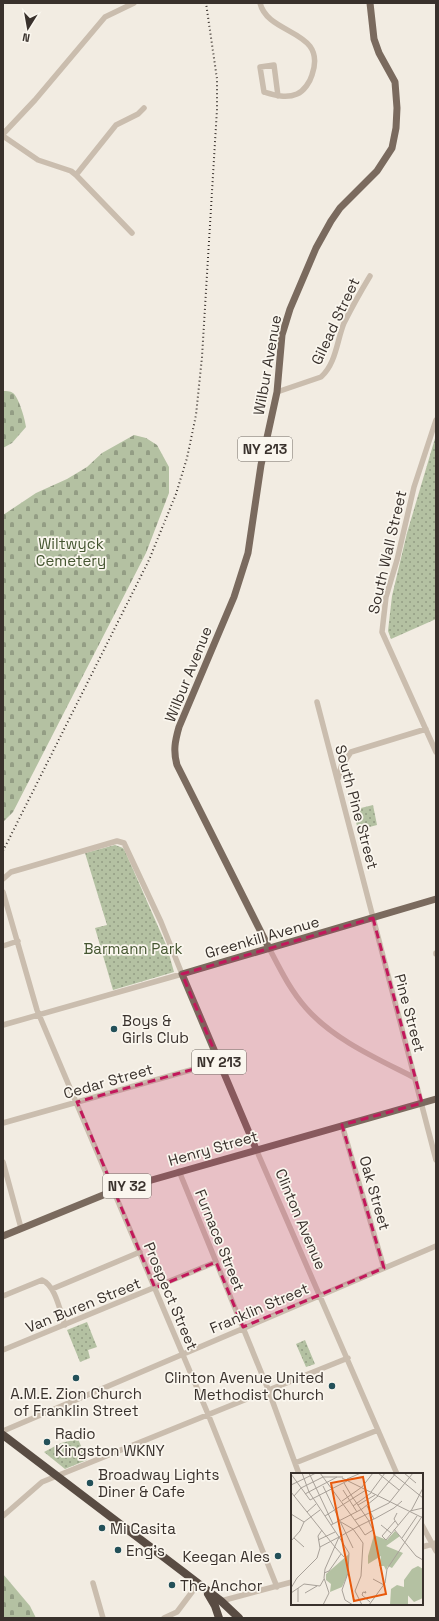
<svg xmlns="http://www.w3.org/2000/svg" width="439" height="1621" font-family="'Space Grotesk',sans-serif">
<defs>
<pattern id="cemetery-stones" width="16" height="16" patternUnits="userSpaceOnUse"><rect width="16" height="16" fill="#b4c1a2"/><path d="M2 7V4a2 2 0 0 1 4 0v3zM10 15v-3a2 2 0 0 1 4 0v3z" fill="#939d84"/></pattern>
<pattern id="park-dots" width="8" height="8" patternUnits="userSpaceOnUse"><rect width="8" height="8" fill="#b4c1a2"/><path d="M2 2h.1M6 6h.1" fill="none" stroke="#939d84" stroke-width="1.8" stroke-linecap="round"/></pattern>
</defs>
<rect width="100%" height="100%" fill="#f2ece2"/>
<path fill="url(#cemetery-stones)" d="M3,391C6,391 10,391 13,393C19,398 25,419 26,427L12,443L3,448Z
M134,435L146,438L157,445L169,467V493L146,553L13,812L3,822V515L36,493L67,479L87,467L102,453Z
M3,1574L30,1606L36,1618H3Z"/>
<path fill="url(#park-dots)" d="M436,435V619L391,639L388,631L392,596L407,533Z
M373,805L377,825L358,830L353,810Z
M115,845L123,848L125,851L167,947L174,972L113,990L95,928L107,925L85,853Z
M87,1322L97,1347L88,1350L90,1358L80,1362L67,1330Z
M305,1340L315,1364L306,1367L296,1344Z
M78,1439L87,1460L65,1469L44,1452L61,1443Z"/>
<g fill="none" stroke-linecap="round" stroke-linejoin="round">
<path stroke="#cabdae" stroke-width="5.5" d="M260,3C268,36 328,29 312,75C310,82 304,91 297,94C286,99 274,95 264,92L260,67L274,65L278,96
M3,134L35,100L105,17L134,3
M3,136L38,160L71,171L76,175L132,233
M76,175L116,125L138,114L144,108
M277,392L321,377C336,364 337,340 344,323C352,307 361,291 370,276
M436,420L414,487L397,560L386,597L382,632L436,752
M317,702L436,1160
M338,779L341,767L351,752L426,729
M3,879L11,872L25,868L117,841L124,843L161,922L182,974L3,1025
M3,892L37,1010L208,1414L277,1587
M3,946L18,941
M269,948C280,969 290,990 306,1008C334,1040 378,1059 415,1078
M436,953V954
M3,1123L219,1062
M342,1125L384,1268
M256,1149L397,1474
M3,1162L21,1228
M179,1171L268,1389L299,1474
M52,1289L140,1252
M3,1296L42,1280C56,1286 60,1312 65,1325
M3,1350L216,1262
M3,1431L436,1246
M295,1463L378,1430
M3,1516L42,1482L348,1358
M422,1525L436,1551
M422,1547L436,1543
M93,1583L103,1618
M221,1601L292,1582
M164,1618L177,1612L198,1584"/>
<path stroke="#7a6a5e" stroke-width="7" d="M269,948L177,765C173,751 175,741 179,727L234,597L248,553L261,465L277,392L282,335L290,309L316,248L331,221L340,208L377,171L392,148L396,128L397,108L395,82L379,53L374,39L370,3
M256,1149L182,974L436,899
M3,1236L113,1191L436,1099"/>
<path stroke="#594c43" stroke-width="8" d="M3,1435L182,1571L221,1601L239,1618
M208,1594L215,1606L219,1618"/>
<path stroke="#39312c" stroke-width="2" stroke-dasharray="1 3" stroke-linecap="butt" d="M3,851L149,560L176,494L187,458L196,415L202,357L217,109V79L206,3"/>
</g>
<path fill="#c2185b" fill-opacity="0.2" stroke="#c2185b" stroke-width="3" stroke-dasharray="8 5" stroke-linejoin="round" d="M373,918L422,1103L342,1125L384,1268L243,1327L216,1262L155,1288L77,1102L219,1062L182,974Z"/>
<g fill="#235059" stroke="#faf6ee" stroke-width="1.5">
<circle cx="114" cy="1029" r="4"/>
<circle cx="76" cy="1378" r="4"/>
<circle cx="332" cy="1386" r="4"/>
<circle cx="47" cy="1442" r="4"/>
<circle cx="90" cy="1483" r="4"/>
<circle cx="102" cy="1528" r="4"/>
<circle cx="118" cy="1550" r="4"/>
<circle cx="278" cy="1556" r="4"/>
<circle cx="172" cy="1585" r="4"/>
</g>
<g text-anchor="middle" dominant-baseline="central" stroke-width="3.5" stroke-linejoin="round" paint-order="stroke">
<g fill="#faf6ee" stroke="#736c66" stroke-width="1">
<rect x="238" y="437" width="54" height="24" rx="3"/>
<rect x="192" y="1050" width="54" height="24" rx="3"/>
<rect x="103" y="1174" width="48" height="24" rx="3"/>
</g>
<g font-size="14" font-weight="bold" fill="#39312c">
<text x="265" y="449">NY 213</text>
<text x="219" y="1062">NY 213</text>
<text x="127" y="1186">NY 32</text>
</g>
<g font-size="15" fill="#39312c" stroke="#faf6ee">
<text transform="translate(335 321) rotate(-65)">Gilead Street</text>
<text transform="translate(267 365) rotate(-80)">Wilbur Avenue</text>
<text transform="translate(387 552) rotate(-77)">South Wall Street</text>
<text transform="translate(188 674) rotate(-68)">Wilbur Avenue</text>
<text transform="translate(357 807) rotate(75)">South Pine Street</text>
<text transform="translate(262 937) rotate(-16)">Greenkill Avenue</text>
<text transform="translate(410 1013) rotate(75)">Pine Street</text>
<text transform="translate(108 1081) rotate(-16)">Cedar Street</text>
<text transform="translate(213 1148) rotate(-16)">Henry Street</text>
<text transform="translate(375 1193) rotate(74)">Oak Street</text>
<text transform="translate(301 1219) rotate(67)">Clinton Avenue</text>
<text transform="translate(220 1240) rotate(68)">Furnace Street</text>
<text transform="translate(171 1296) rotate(67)">Prospect Street</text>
<text transform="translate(83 1305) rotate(-22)">Van Buren Street</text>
<text transform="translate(259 1308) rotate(-23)">Franklin Street</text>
</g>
<g font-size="15" fill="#455631" stroke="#faf6ee">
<text x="71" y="543">Wiltwyck<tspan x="71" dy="17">Cemetery</tspan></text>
<text x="133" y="948">Barmann Park</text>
</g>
<g font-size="15" fill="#39312c" stroke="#faf6ee" text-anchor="start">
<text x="122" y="1020">Boys &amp;<tspan x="122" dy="17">Girls Club</tspan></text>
<text x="324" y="1377" text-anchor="end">Clinton Avenue United<tspan x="324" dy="17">Methodist Church</tspan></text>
<text x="76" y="1393" text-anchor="middle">A.M.E. Zion Church<tspan x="76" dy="17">of Franklin Street</tspan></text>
<text x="55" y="1433">Radio<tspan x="55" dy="17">Kingston WKNY</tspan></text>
<text x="98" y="1474">Broadway Lights<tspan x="98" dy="17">Diner &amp; Cafe</tspan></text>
<text x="110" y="1528">Mi Casita</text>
<text x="126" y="1550">Eng's</text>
<text x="270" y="1556" text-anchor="end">Keegan Ales</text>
<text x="180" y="1585">The Anchor</text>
</g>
</g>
<g transform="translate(291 1473)">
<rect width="132" height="132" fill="#f2ece2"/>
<path d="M106,112L113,114V117L117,120V132H99L100,116Z" fill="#b4c1a2"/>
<path d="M104,58L109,63L95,73L112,80L101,95L97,93L95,97L93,93H88L90,83L77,91V83L83,62L96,67ZM127,93L132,96V125L123,129L113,118V107L121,96Z" fill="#b4c1a2"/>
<path d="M58,81L56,103L51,114L39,119L40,111L35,107V101Z" fill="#b4c1a2"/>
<path fill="none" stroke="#a8a199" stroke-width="1" d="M11,0L18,19L40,52M18,0L42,51M29,0L60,42M87,0L108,17M101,0L132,25M113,0L125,10M0,1L19,27L56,8M51,5L132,45M56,6L70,0M53,10L60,22L78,48V49L82,57L74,62L68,53L78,48L83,46L85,45L103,35L111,28M0,12L25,0M32,13L62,75M52,17L66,39M0,19L44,74M80,19L94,0M14,21L46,4M87,22L105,0M3,23L10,15L32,4H52M51,28L71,14L82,0M67,32L84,22M62,33L80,20M76,33L83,46M120,38L132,15M16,39L25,31M106,40L103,46L107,52M0,41L13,49M34,43L75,17M64,47L98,30L122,0M50,49L62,56M90,52L100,60M62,56L72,70L70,103L64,118L71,132M103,56L125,83L132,87M48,64L40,52L71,36L87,23M48,64L68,53L60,42M3,65L13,74M111,65L126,43M27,67L44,59M95,67L119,38L132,35M95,67L91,63L104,48M0,68L9,58L13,49L29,37M29,74L48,64L58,80L57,100L51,117L54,127L62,132M44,74L53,84M26,85L29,75L27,63L31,57M33,100L38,98L50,81M82,106L93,112M0,115L6,105L26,85M7,115V129M74,118L75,120L72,119L71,122L79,129M0,120L13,111L29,113L33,106M14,120L26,113M32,132L38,120L33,105L34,96L48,64M78,132L94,110L96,96L132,42"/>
<path fill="#e8590c" fill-opacity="0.15" stroke="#e8590c" stroke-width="2" d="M72,4L95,121L63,128L40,10Z"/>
<rect width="132" height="132" fill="none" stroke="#39312c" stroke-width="2"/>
</g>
<rect width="439" height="1621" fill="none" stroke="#39312c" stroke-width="8"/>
<g transform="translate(28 28) rotate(191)" stroke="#faf6ee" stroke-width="3" paint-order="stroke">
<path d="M0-3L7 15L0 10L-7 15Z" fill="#39312c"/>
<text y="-6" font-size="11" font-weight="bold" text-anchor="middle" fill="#39312c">N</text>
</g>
</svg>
